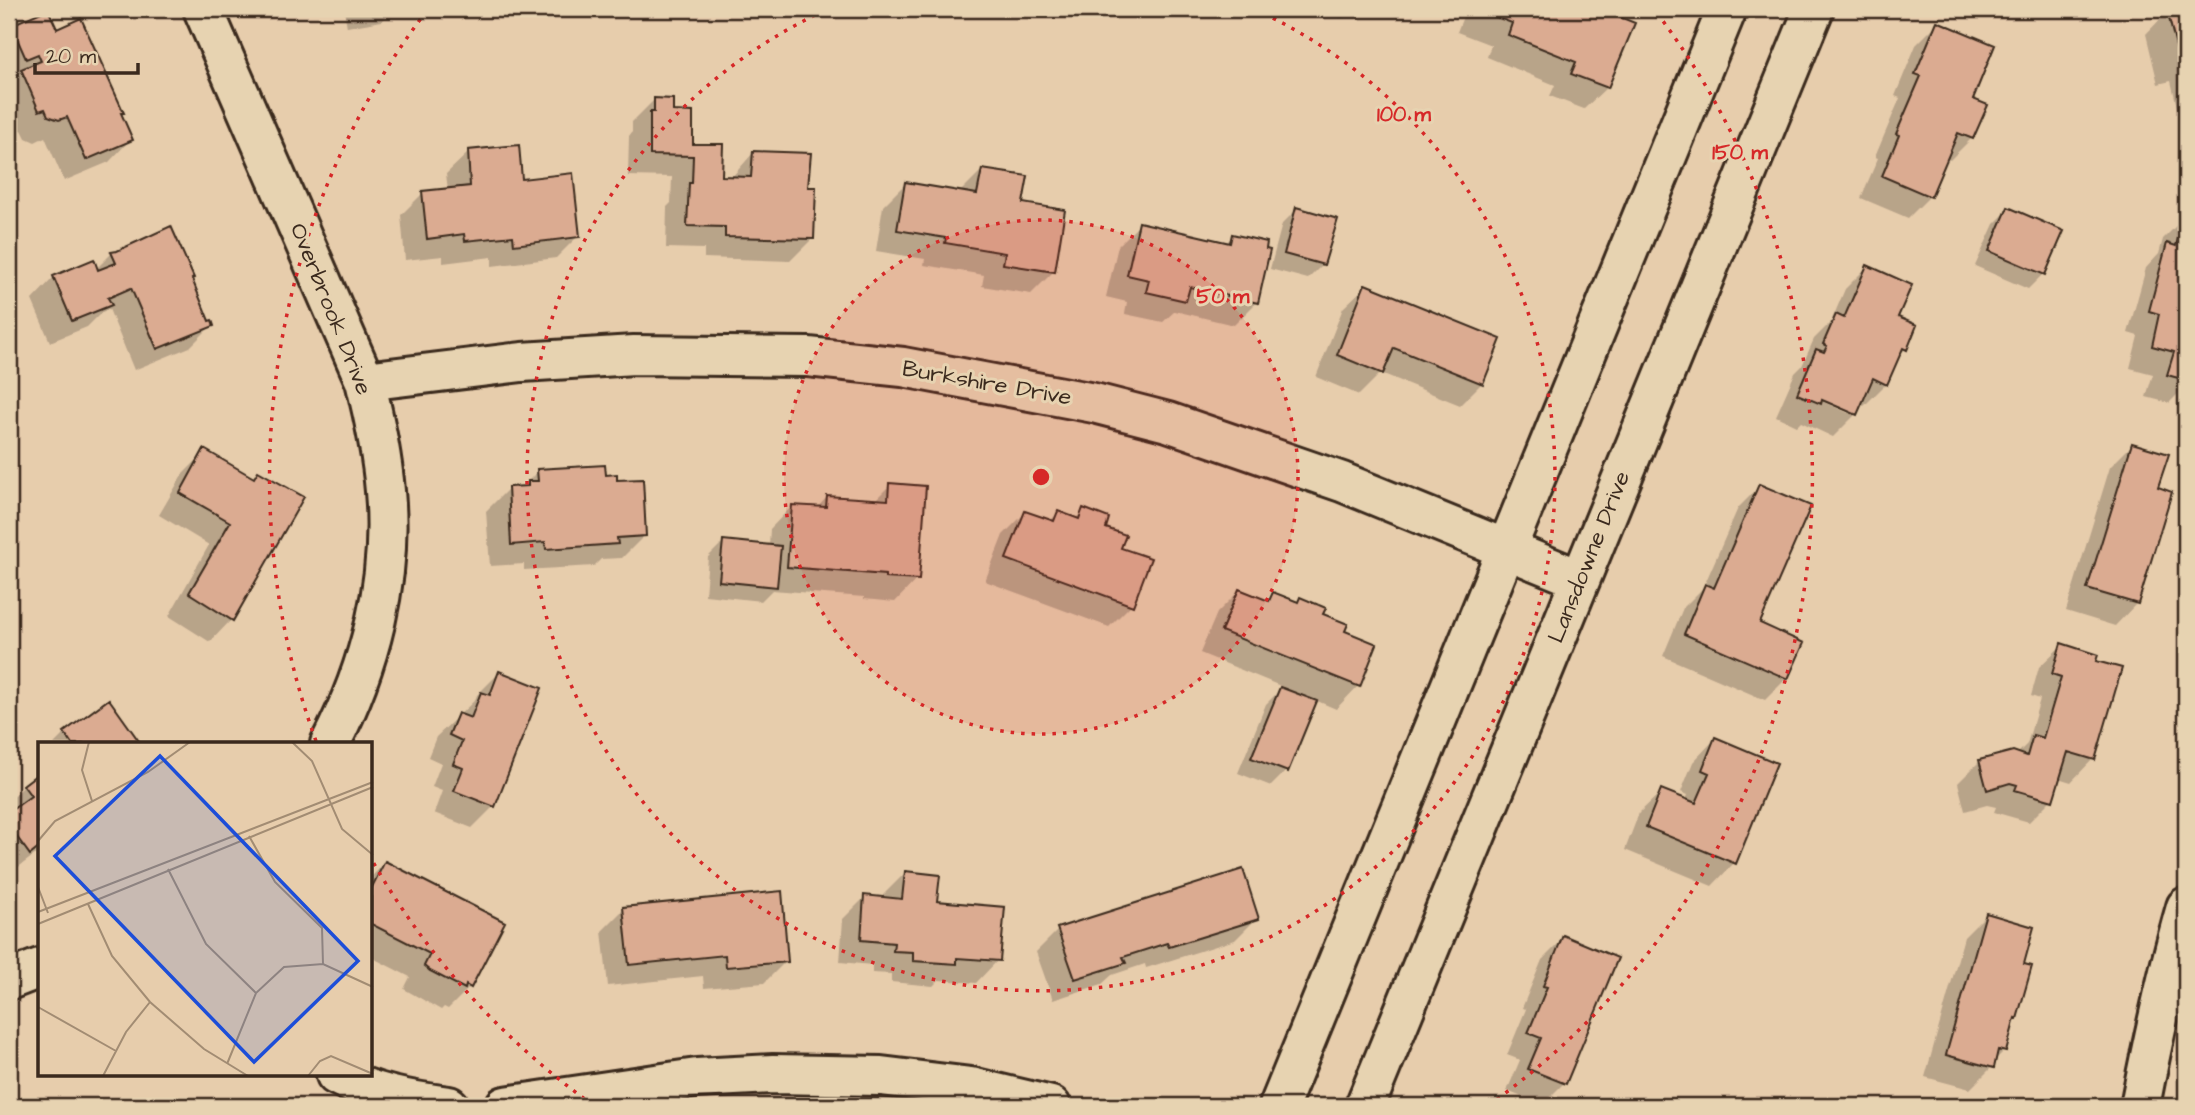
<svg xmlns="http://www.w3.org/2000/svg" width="2195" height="1115" font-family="'Architects Daughter',sans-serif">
<rect width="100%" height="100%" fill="#e7cdac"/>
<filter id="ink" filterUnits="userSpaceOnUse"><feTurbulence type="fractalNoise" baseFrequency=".0143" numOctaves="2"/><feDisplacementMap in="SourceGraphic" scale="14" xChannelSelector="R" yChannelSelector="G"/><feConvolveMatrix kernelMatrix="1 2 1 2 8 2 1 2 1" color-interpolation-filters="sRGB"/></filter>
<g filter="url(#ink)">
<path fill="#0003" fill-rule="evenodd" d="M344,9H394L382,21L347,27Z
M1311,9H1353L1343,18L1310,10Z
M1466,9H1596L1632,24L1607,87L1584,109L1550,96L1555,85L1487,57L1491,45L1457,32Z
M2179,9H2186V146L2171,81L2158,84L2146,34L2168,11Z
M47,11L56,31L120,114L131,139L109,162L64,181L45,137L35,142L26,138L22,130L17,132L9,114V84L19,74L9,78V30Z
M1938,23L1971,100L1972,138L1950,160L1945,158L1930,196L1908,218L1861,198L1878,158L1875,157L1900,98L1895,96L1916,45Z
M654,100L671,112L691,145L720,177L731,178L753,153L812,239L790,261L704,258V249L666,248L667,207L671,203L672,177L628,176L629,136L632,132V122Z
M469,152L520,181L578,236L556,258L492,266V257L443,263V256L405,260L401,215L423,193L448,190L446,174Z
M982,170L1021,204L1053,272L1031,294L982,286L984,275L924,265L925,259L876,251L883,206L905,184L959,193Z
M1297,209L1323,264L1308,279L1270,269L1282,224Z
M2009,209L2043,274L2028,289L1975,266L1994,224Z
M2186,216V386L2169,403L2146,397L2153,374L2130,368L2138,336L2128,333L2146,268L2159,254L2163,239Z
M1140,224L1225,244L1233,236L1257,302L1234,325L1175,311L1163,322L1125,314L1127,302L1106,297L1118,246Z
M118,252L190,279L208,323L212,325L190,347L134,370L109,309L102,312L87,327L50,342L32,300L54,277L96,269L112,253Z
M1867,267L1896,318L1905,349L1897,357L1886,384L1864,406L1860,404L1856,414L1833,437L1801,422L1797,426L1776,416L1795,373L1802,366L1814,339L1831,322L1845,289ZM1815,395L1848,409V413L1814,398Z
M1366,286L1482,383L1460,405L1381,373L1359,395L1316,377L1343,308Z
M2132,445L2155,489L2137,603L2115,626L2066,611L2110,467Z
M205,452L252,479L258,473L232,619L210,642L169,616L209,545L159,515L183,474Z
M538,471L604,476L645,535L622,558L601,559L594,566L524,570V564L490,566L486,511L508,489L521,488Z
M890,485L917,579L895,602L864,599V597L772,590L761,601L705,595L708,557L723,542L769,546L770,529L792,506L817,508L827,497L874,501Z
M1760,486L1758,624L1787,678L1765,700L1663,656L1683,608L1703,588L1738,508Z
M1084,510L1104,529L1119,549L1131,605L1109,627L985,581L1003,535L1025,513L1049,522L1058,513L1075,519Z
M1239,591L1266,602L1273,594L1296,604L1301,599L1343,632L1375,645L1358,686L1336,709L1315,700L1286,771L1271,786L1238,773L1266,704L1283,687L1200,653L1217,613Z
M2062,645L2094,662L2120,669L2093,759L2071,782L2058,778L2051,800L2029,822L1994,812L1996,807L1987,805L1965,811L1958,783L1980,761L2017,754L2027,744L2040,699L2031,696L2039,667Z
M499,673L494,806L472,828L434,813L442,791L432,787L441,763L428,757L436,737L475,700L477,695Z
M109,702L139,744H54L65,733Z
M1715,739L1775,764L1734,863L1712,886L1625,850L1639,813L1662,791L1685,801L1688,795L1681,792L1693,762Z
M40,774V851L9,874V801L24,786Z
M385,863L470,987L448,1009L444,1007L441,1010L404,989L410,977L371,957V877Z
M905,873L998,960L976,983L939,980L933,986L891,982V974L872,973V965L840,962L843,919L865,897L883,899V895Z
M624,909L786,961L764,983L704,988L703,976L608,986L602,931Z
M1986,915L2022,965L2016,1018L2013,1021L2004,1051L1993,1062L1992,1067L1970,1089L1925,1077L1964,937Z
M1257,918L1235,940L1146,968L1145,964L1112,975L1102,984L1053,1000L1036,952L1058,930Z
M1564,938V1083L1542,1105L1507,1091L1520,1060L1507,1055L1526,1009L1522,1008L1542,960Z
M80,1103L92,1106H76Z"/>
<path fill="#dbab91" stroke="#3b2a1e" stroke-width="2" d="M48,9L57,29L81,18L124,113H121L133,140L86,160L67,117L59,120L48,116L45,109L39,111L21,69L41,61L38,54L26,59L11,25Z
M1600,9L1635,23L1608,88L1571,74L1576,62L1508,35L1512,23L1478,10Z
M2186,9V61L2180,63L2167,10Z
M1937,21L1995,45L1973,99L1988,105L1973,139L1958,133L1931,197L1882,176L1899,135L1896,134L1921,76L1915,74Z
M654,98L673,99V111L693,112V144H723L722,176L751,177L753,151L811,153L808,187H816L814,239L725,237V227L687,226L689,183H692L693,156L650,155V112H654Z
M519,145L522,179L573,173L580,237L514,245L513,236L465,241L464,234L427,239L422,191L470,186L468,150Z
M982,169L1028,176L1023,203L1065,210L1055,272L1003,264L1005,253L945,243L946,238L897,230L905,182L977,194Z
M1296,207L1338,219L1324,265L1284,254Z
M2008,207L2064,231L2045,275L1989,251Z
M2185,215H2186V380L2167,375L2174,352L2152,346L2159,314L2149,311L2167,243L2176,246Z
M1139,222L1230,243L1232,234L1267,242L1266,249L1270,250L1258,303L1190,287L1186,301L1146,292L1149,280L1127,275Z
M171,226L194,278L192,279L209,321L212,320L214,326L157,349L131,288L108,298L112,305L72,321L53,276L94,259L98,270L116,263L111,252L117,251Z
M1867,265L1912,285L1898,317L1917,325L1907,350L1903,348L1887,385L1873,378L1857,415L1822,400L1821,404L1797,394L1816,349L1824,352L1827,346L1823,344L1836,314L1844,318Z
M1365,284L1501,339L1483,384L1394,348L1383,374L1337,355Z
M2132,443L2169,454L2158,487L2172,492L2138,604L2087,589Z
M204,449L254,478L258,471L304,497L233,621L189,593L230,522L180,493Z
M605,465L606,475L617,474V480L643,479L646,536L617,538L618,544L546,549L545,542L511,545L508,487L528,486V481H538L537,469Z
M889,483L926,486L919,580L885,578V575L787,567L792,505L826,507L827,496L888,500Z
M1759,484L1811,506L1760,623L1804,643L1788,679L1684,634L1705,584L1714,588Z
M1083,508L1109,518L1106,528L1126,535L1121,548L1151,558L1133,606L1006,559L1025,511L1054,521L1058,511L1079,519Z
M723,540L781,546L777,587L719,581Z
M1239,589L1269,601L1273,592L1298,602L1300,597L1326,608L1323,614L1348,624L1345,631L1377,644L1360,687L1221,631Z
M2061,643L2098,655L2096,661L2122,668L2095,760L2068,752L2053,801L2015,790L2017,785L2010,783L1987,790L1979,760L2013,751L2027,756L2033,735L2043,738L2061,677L2052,674Z
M499,671L542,688L495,807L454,791L463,768L453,764L462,741L449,735L458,713L471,718L481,692L490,695Z
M1280,687L1317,701L1288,772L1251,758Z
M109,699L141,744H72L64,732Z
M1715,737L1777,763L1736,864L1646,827L1661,789L1696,803L1709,773L1702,770Z
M40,772V847L30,855L9,826V812L31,796L23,785Z
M385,861L505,922L471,988L466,985L465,989L430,971L424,966L430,954L371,924V889Z
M1243,869L1259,919L1169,947L1167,943L1123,957L1126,963L1075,979L1057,928Z
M905,871L940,875L937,901L1005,907L1000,961L957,958V964L913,961V952L893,951L894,943L861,940L864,895L902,899Z
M782,891L788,962L726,967L725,955L629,965L623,907Z
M1986,913L2034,927L2024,964L2032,966L2017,1019L2015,1018L2006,1052L1998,1050L1994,1068L1946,1055Z
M1563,935L1618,958L1566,1084L1528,1069L1541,1038L1528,1033L1547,987L1543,986Z"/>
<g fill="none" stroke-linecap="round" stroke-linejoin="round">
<defs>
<path id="minor" d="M203,9L365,381C374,417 382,454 385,491C393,578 370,667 330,744
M365,381L522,362L634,355L808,357L903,367L1094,403L1168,422L1342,482L1579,579
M9,980L40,968
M336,1075C371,1094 410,1101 449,1106
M505,1106L697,1078L773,1074L881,1076L971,1087L1051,1106
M2140,1106C2153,1039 2167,973 2186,907"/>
<path id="tertiary" d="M1279,1106L1727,9
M1365,1106L1814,9"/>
</defs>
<use href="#minor" stroke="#3b2a1e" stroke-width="44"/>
<use href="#tertiary" stroke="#3b2a1e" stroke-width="44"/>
<use href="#minor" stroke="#e7d3b1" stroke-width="38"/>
<use href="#tertiary" stroke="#e7d3b1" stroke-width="38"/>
</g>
</g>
<circle cx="1041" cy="477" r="257" fill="#d62828" fill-opacity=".12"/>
<g fill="none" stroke="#d62828" stroke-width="3.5" stroke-dasharray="3.5 7">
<circle cx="1041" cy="477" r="257"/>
<path d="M1254 9A514 514 0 1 1 828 9"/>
<path d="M593 1105A771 771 0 0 1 373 862M316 741A771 771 0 0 1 425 13M1657 13A771 771 0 0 1 1489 1105"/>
</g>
<g text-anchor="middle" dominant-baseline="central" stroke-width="6" stroke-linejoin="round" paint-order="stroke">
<g font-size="23" fill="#3b2a1e" stroke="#e7d3b1">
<text transform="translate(331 309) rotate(68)">Overbrook Drive</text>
<text transform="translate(987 383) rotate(10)">Burkshire Drive</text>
<text transform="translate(1589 557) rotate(-68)">Lansdowne Drive</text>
</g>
</g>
<g transform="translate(38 742)">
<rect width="334" height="334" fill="#e7cdac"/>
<path fill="none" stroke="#a28c73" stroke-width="2" d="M51,0L44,28L54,59M254,0L274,19L304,87L335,113M211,94L237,140L284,186L285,222M0,99L17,79L110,30L152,0M130,127L168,202L218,251M0,145L10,171M50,162L74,214L112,260L166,307L210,334M0,170L335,40M0,182L335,45M0,265L78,309M189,322L218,251L246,225L285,222L335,245M65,334L88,290L112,260M270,334L282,319L293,314L335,332"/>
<path fill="#1d4ed8" fill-opacity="0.15" stroke="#1d4ed8" stroke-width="3.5" d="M122,14L320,219L216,320L17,114Z"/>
<rect width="334" height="334" fill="none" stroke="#3b2a1e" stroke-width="3.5"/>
</g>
<circle cx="1041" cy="477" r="10" fill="#d62828" stroke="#e7d3b1" stroke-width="3.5"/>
<g font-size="21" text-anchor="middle" font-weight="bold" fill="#d62828" stroke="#e7d3b1" stroke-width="6" stroke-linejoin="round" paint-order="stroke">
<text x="1404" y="121">100 m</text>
<text x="1740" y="159">150 m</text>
<text x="1223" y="303">50 m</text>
</g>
<rect width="2195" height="1115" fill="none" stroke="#e7d3b1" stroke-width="35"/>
<rect x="18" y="18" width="2160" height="1080" fill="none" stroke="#3b2a1e" stroke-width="2.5" filter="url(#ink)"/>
<path d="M35 63v10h103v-10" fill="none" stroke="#3b2a1e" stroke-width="3.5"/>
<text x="46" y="63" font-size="21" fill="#3b2a1e" stroke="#e7d3b1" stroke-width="5" paint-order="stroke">20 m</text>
</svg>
